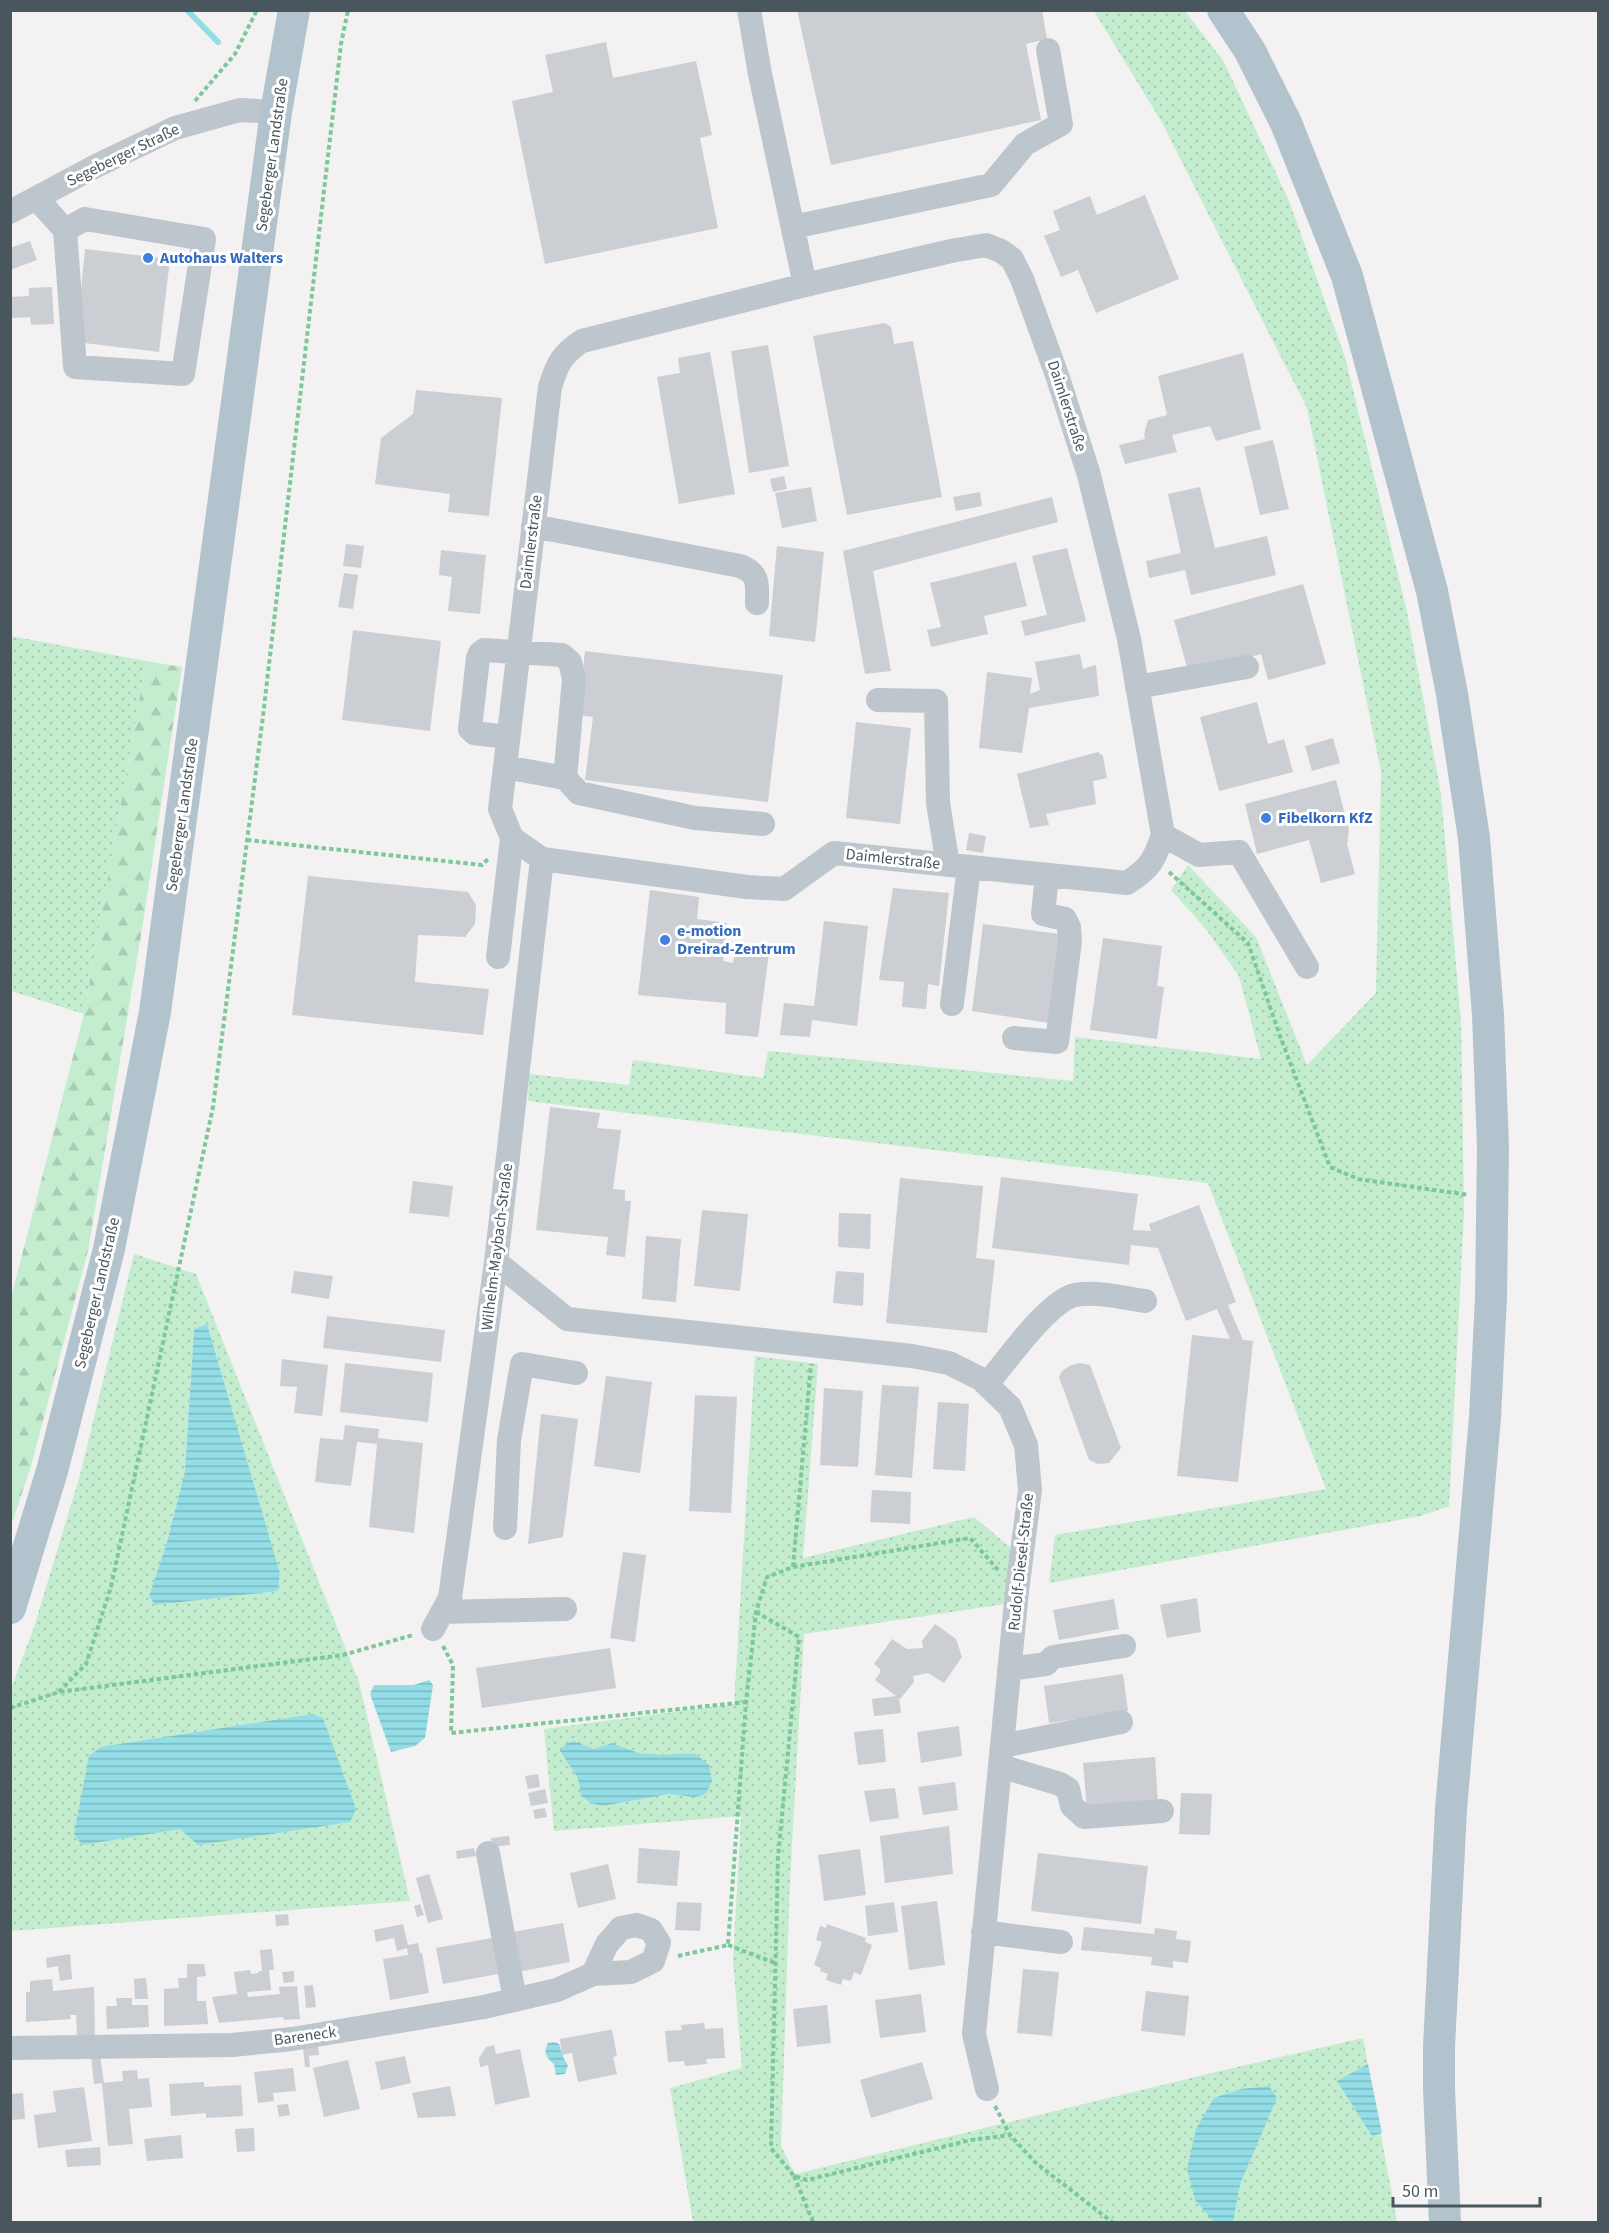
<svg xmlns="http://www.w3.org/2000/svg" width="1609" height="2233" font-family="'Source Sans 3',sans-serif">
<defs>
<pattern id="grass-dots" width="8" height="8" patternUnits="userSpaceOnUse" patternTransform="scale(1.5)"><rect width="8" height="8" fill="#c3edce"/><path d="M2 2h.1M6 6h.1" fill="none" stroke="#a9cdb3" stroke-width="1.8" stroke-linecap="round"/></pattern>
<pattern id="forest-firs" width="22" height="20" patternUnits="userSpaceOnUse" patternTransform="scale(1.5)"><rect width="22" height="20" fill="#c3edce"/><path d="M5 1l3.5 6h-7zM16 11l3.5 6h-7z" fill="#a9cdb3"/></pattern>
<pattern id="water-rules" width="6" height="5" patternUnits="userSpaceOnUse" patternTransform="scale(1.5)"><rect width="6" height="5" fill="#93dee6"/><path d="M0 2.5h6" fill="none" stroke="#7ab7be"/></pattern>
</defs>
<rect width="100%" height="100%" fill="#f3f1f1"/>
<path fill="url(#grass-dots)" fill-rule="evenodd" d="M1094,11H1185L1224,62L1289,201L1345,357L1407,612L1441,794L1461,1023L1464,1213L1449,1506L1421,1516L1049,1583L1055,1535L1326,1489L1208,1183L528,1101L529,1074L629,1085L633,1060L763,1078L768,1051L1073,1081L1075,1037L1261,1059L1239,976L1205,928L1171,890L1188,865L1256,937L1307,1065L1376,993L1381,772L1307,408L1161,121Z
M10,636L146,661L84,1014L11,991Z
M134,1254L196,1274L359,1682L410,1901L11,1931L10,1692L34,1627L80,1475ZM207,1324L280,1573L278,1591L155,1605L149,1596L167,1542L185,1471L194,1329Z
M755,1356L818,1364L803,1558L974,1517L1011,1548L1005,1604L804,1634L790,1880L781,2146L795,2174L1220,2071L1363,2038L1397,2222H693L670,2088L742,2068L733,1961L741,1816L554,1831L544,1729L734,1704Z"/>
<path fill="url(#forest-firs)" d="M146,661L182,667L141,935L88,1251L31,1466L11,1526V1298L84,1014Z"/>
<path fill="url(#water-rules)" d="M207,1324L280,1573L278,1591L155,1605L149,1596L167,1542L185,1471L194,1329Z
M429,1680L433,1685L425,1738L415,1746L391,1752L370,1694L374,1685H414Z
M313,1714L323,1718L356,1809L350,1822L198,1845L180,1829L82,1845L74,1834L89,1756L101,1747Z
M573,1741L594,1749L612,1743L638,1753L663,1755L694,1753L709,1765L712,1781L706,1794L695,1797L669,1794L602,1806L591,1803L581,1796L578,1778L560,1751L566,1744Z
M554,2042L559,2044L564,2059L568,2065L565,2074L556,2075L554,2064C546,2058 543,2052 548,2043Z
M1368,2064L1382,2133L1372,2136L1337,2081Z
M1269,2086L1277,2098L1240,2184L1233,2222H1214L1195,2200L1187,2169L1196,2129L1214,2098L1241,2089Z"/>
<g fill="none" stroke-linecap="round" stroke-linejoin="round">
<path stroke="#93dee6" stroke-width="6" d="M187,10L218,42"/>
</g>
<path fill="#cbced3" d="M797,10H1042L1047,39L1026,44L1041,120L831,165Z
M606,42L613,78L696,61L712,135L700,138L718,228L545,264L512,101L553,92L545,55Z
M1145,195L1179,279L1096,313L1078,270L1061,277L1044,236L1060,230L1053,211L1090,196L1097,215Z
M30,241L37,260L10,270V248Z
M85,249L170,259L159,352L76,342Z
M52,287L54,324L31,325L30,317L10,318V297L29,296V288Z
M885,323L891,327L894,344L913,341L942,497L847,515L813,336Z
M768,345L789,466L749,473L731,351Z
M710,352L735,494L679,504L657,377L680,373L678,358Z
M1243,353L1261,429L1216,441L1210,426L1172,435L1177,452L1125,464L1119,445L1145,439L1144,434L1148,420L1167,415L1158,376Z
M416,390L502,398L489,516L448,512L450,494L375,484L381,438L413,414Z
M1273,440L1289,509L1260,515L1244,447Z
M784,476L787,489L773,492L770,479Z
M811,487L817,521L782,528L775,493Z
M1200,487L1215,548L1267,536L1276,575L1191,595L1185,570L1149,578L1146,561L1181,553L1168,494Z
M980,492L982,506L956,511L953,497Z
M1052,497L1058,522L873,571L891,671L865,674L843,551Z
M346,544L364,546L361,568L343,566Z
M777,546L824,552L815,642L769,636Z
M1067,548L1086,621L1025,636L1021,621L1047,615L1032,556Z
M441,550L486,555L480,614L448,611L452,577L439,575Z
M1016,562L1027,606L984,616L988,634L931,647L927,630L941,627L930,583Z
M344,573L358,575L353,609L338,607Z
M1303,584L1326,664L1268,680L1261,654L1189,675L1174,620Z
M353,630L441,641L430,731L342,720Z
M585,651L783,675L768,802L585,780L593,717L578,715Z
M1080,654L1083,669L1096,665L1099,696L1029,708L1022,753L979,748L987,672L1032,678L1030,694L1040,690L1035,662Z
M1257,702L1268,744L1284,739L1293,772L1219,791L1200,717Z
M856,722L911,728L900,824L846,818Z
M1333,738L1340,763L1312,771L1305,746Z
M1098,752L1103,756L1107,778L1093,781L1096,804L1046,814L1049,825L1030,828L1017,774Z
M1336,780L1349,830L1347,844L1355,874L1321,883L1309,840L1257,854L1245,804Z
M969,833L986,836L983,853L966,850Z
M308,876L468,892L476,905L475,924L465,937L418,935L415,982L489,989L483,1035L292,1015Z
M893,888L949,893L939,986L928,984L926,1009L902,1007L904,982L879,980Z
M650,890L699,897L697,919L727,923L723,961L733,963L736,949L769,953L758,1037L725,1034L726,1003L638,995Z
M824,921L868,926L857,1026L812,1020L810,1037L780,1035L784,1003L814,1006Z
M983,924L1060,934L1049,1023L972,1011Z
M1103,938L1162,946L1157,986L1164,987L1157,1039L1090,1030Z
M550,1107L600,1113L597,1128L621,1130L613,1189L625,1190V1201H631L625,1257L606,1255L608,1237L536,1230Z
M1001,1177L1138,1194L1133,1230L1151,1231L1149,1224L1199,1205L1236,1302L1228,1305L1243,1340L1253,1341L1238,1482L1177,1476L1192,1335L1230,1339L1217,1309L1186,1321L1158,1248L1131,1245L1129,1265L992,1248Z
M900,1178L983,1186L976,1258L995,1260L987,1333L886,1323Z
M413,1181L453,1186L449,1217L409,1213Z
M702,1210L748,1214L740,1291L694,1286Z
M839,1213L871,1214L870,1249L838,1247Z
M646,1236L681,1239L676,1302L642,1299Z
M294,1271L333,1276L329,1299L291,1293Z
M836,1271L864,1273L863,1306L833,1303Z
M327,1316L445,1330L441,1362L323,1348Z
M282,1359L328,1365L322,1416L294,1413L297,1387L280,1386Z
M345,1363L433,1373L428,1422L340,1412Z
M1080,1363L1090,1365L1121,1448L1109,1463L1098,1464L1089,1460L1059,1377L1062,1371L1071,1365Z
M606,1376L652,1382L640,1473L594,1466Z
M882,1385L919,1387L912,1478L875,1475Z
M824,1388L863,1391L858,1467L820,1465Z
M695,1395L737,1397L731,1513L689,1511Z
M938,1402L969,1404L965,1471L933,1469Z
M541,1414L578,1419L563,1537L528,1544Z
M345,1425L379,1429L378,1438L423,1443L414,1533L369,1527L377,1444L357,1442L351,1486L315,1482L320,1438L343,1440Z
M872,1490L911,1492L910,1524L870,1522Z
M623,1552L646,1555L635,1642L610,1638Z
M1197,1598L1201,1632L1167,1638L1160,1605Z
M1114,1599L1119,1629L1059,1640L1053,1610Z
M935,1624L956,1639L962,1657L944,1683L928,1673L913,1676L914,1682L900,1699L899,1698L901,1713L874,1716L872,1699L896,1696L875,1680L880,1673V1669L874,1664L892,1639L907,1649L923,1648L922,1641Z
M610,1648L616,1688L482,1708L476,1668Z
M1123,1674L1128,1711L1049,1723L1044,1686Z
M959,1726L962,1756L921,1763L917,1732Z
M883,1729L886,1762L858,1765L854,1732Z
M1155,1757L1158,1804L1087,1810L1083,1763Z
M538,1774L540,1787L528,1789L525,1776Z
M955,1782L958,1810L923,1815L918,1787Z
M895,1788L899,1818L870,1822L864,1791Z
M545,1789L548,1803L531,1806L528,1793Z
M1181,1793L1212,1794L1210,1835L1179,1834Z
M545,1808L547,1817L535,1819L533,1810Z
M949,1826L953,1874L885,1883L880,1836Z
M509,1836L510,1845L492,1847L491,1838Z
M474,1848L476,1856L457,1859L456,1851Z
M639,1848L680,1851L677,1886L637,1883Z
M860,1849L866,1895L824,1901L818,1855Z
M1038,1853L1148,1866L1141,1924L1031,1911Z
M608,1864L616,1899L578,1908L570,1873Z
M429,1874L443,1919L428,1923L416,1878Z
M937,1901L945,1965L909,1970L901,1906Z
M677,1902L702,1903L700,1931L675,1930Z
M894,1902L898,1932L868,1936L865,1906Z
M420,1904L424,1915L417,1917L414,1906Z
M288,1914L289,1925L276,1926L275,1915Z
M563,1923L570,1962L513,1973L506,1933Z
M403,1924L408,1945L418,1943L420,1953H422L429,1993L390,2000L383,1959L408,1955L407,1948L397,1951L394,1938L376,1942L374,1930Z
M827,1924L866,1938L865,1942L872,1945L861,1975L854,1972L851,1981L843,1979L841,1985L826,1980L828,1974L820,1971L821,1968L814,1965L822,1942L816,1940L820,1926L826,1928Z
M1084,1927L1154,1934L1155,1928L1177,1931L1176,1939L1191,1941L1188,1963L1173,1961V1968L1151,1965L1152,1957L1081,1950Z
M492,1938L498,1974L443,1984L436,1948Z
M272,1949L274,1970H269L271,1990L247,1992L248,1997L280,1994L279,1987L297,1986L300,2019L284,2020L283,2017L219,2023L212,1997L237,1994L234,1972L250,1970L251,1974L259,1973L258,1971H262L260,1950Z
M70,1954L72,1979L60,1981L58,1966L47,1968L46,1958Z
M187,1964H204L206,1976L197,1977V2001H206L208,2024L164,2026V1989L179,1988L178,1978H187Z
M1023,1969L1059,1972L1052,2036L1017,2033Z
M294,1971V1982L284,1983L282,1972Z
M146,1978L148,1999H135L134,1979Z
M52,1979L53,1991L94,1987L95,2035H77L76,2015H70L71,2019L26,2022V1992H30V1981Z
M313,1985L316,2007L306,2008L304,1986Z
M1146,1991L1189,1996L1185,2036L1141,2031Z
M921,1994L926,2032L880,2038L875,2000Z
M116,1998H132V2005H148L149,2027L107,2029L106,2006H117Z
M827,2005L831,2043L797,2047L793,2009Z
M704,2023L705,2029L723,2028L725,2058L706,2059L707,2064L685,2066L684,2061L668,2062L665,2031L682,2030L681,2025Z
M609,2030H612L617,2056L613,2057L617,2074L578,2082L572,2053L562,2055L560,2039Z
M318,2045L319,2055L309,2056L310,2067H305L303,2047Z
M494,2045L496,2054L520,2049L530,2097L495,2105L488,2065L480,2067L479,2058L486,2047Z
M100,2055L104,2083L94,2084L91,2056Z
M405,2056L411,2083L381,2090L375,2062Z
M348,2060L360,2109L324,2117L313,2068Z
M922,2062L933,2099L871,2118L860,2080Z
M293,2068L296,2091L273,2093L274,2101L258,2103L254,2072Z
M137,2070L138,2079L149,2078L152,2107L129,2109L133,2144L108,2146L102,2083L123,2081L122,2071Z
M204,2082V2087L241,2085L243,2116L206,2118V2113L171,2116L169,2084Z
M450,2086L456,2116L418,2118L412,2093Z
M84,2087L92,2141L38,2148L34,2115L56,2112L53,2091Z
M23,2093L25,2119L10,2120V2094Z
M288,2104L290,2115L279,2117L277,2105Z
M254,2128L255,2151L237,2152L235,2129Z
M181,2135L183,2158L147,2161L144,2139Z
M100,2147L101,2165L67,2167L65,2150Z"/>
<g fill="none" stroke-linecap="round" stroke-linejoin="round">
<path stroke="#7dc89b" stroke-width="4" stroke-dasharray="4.5 3" stroke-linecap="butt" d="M195,101L235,54L257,10
M247,840L482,865L489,858
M1169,872L1248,943L1280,1036L1330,1167L1358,1179L1469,1195
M793,1567L811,1364
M756,1612L799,1637L778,1857L771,2148L794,2176L807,2180L971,2140L1010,2135
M443,1646L453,1665L451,1733L746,1702
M59,1692L86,1664L111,1587L213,1107L263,716L341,44L348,10
M10,1708L59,1692L343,1655L413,1635
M728,1945L775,1963
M678,1956L728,1945L746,1702L756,1612L767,1577L793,1567L970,1538L999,1571
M995,2106L1010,2135L1036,2163L1112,2222
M794,2176L813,2222"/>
<path stroke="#bdc6cc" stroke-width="24" d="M749,10L760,74L805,285
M36,198L65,230L75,367L183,374L204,239L85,219L65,230
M10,212L96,166L175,128L240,110L276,112
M793,227L991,185L1025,144L1061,124L1048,50
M986,245L1001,251L1012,259L1022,279L1058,378L1089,475L1129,639L1163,835C1154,861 1150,868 1127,883L834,853L784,889L747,887L542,859L512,838L500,809L550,387C557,364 562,354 582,341L805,285L951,251Z
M533,526L740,566C760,574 757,584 757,603
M1137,687L1247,667
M878,700L936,701L938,803L948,865
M505,767L565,778L574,679L570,662L562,655L484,650L480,653L478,658L470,729L474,733L508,737
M565,778L579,793L695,818L763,824
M1163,835L1199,855L1239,852L1307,967
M498,957L512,838
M952,1004L969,867
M1014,1038L1057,1042L1070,941L1069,927L1065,919L1043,914L1047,875
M496,1262L567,1319L912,1356L949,1363L981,1379L1010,1407L1026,1445L1030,1490L1017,1591L974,2034L987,2089
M987,1384C1006,1362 1048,1301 1075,1295C1098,1291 1123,1298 1145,1301
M505,1528L509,1440L522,1364L576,1373
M443,1612L565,1609
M433,1629L450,1598L496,1262L542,859
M1009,1669L1046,1664L1053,1657L1124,1646
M1002,1746L1121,1722
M1000,1766L1060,1784L1068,1789L1072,1806L1084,1817L1162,1811
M488,1853L515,2000
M983,1932L1061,1942
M10,2048L232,2045L292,2039L484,2007L557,1990L593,1974L631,1972L653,1961L659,1943L651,1930L637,1925L621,1928L607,1944L593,1974"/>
<path stroke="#b3c3cd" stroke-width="32" d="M1223,10L1250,51L1286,123L1347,276L1432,591L1452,694L1474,838L1488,1015L1493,1147L1491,1298L1485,1417L1451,1809L1439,2047V2089L1445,2222
M10,1608L52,1471L109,1249L155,1012L276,112L294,10"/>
</g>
<g fill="#3f7fe0" stroke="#fff" stroke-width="2">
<circle cx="148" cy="258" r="6"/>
<circle cx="1266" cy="818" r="6"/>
<circle cx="665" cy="940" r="6"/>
</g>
<g text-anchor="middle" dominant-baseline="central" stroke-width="6" stroke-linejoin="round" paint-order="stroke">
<g font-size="16" fill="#4a565d" stroke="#fff">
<text transform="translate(123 155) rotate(-26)">Segeberger Straße</text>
<text transform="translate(272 155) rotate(-82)">Segeberger Landstraße</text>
<text transform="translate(1067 406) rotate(72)">Daimlerstraße</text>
<text transform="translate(531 542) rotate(-83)">Daimlerstraße</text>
<text transform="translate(182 815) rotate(-82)">Segeberger Landstraße</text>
<text transform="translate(893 859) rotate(6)">Daimlerstraße</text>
<text transform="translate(497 1247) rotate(-83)">Wilhelm-Maybach-Straße</text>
<text transform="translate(97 1293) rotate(-77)">Segeberger Landstraße</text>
<text transform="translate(1021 1562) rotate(-84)">Rudolf-Diesel-Straße</text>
<text transform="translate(305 2036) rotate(-8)">Bareneck</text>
</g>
<g font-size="16" font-weight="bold" fill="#366cbe" stroke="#fff" text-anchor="start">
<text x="160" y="258">Autohaus Walters</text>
<text x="1278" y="818">Fibelkorn KfZ</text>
<text x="677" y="931">e-motion<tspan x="677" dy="18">Dreirad-Zentrum</tspan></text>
</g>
</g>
<rect width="1609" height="2233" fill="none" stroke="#4a565d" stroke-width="24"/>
<path d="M1393 2197v9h147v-9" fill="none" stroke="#4a565d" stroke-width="3"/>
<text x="1402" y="2197" font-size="18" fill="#4a565d" stroke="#ffffff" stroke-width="4.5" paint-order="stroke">50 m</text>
</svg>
